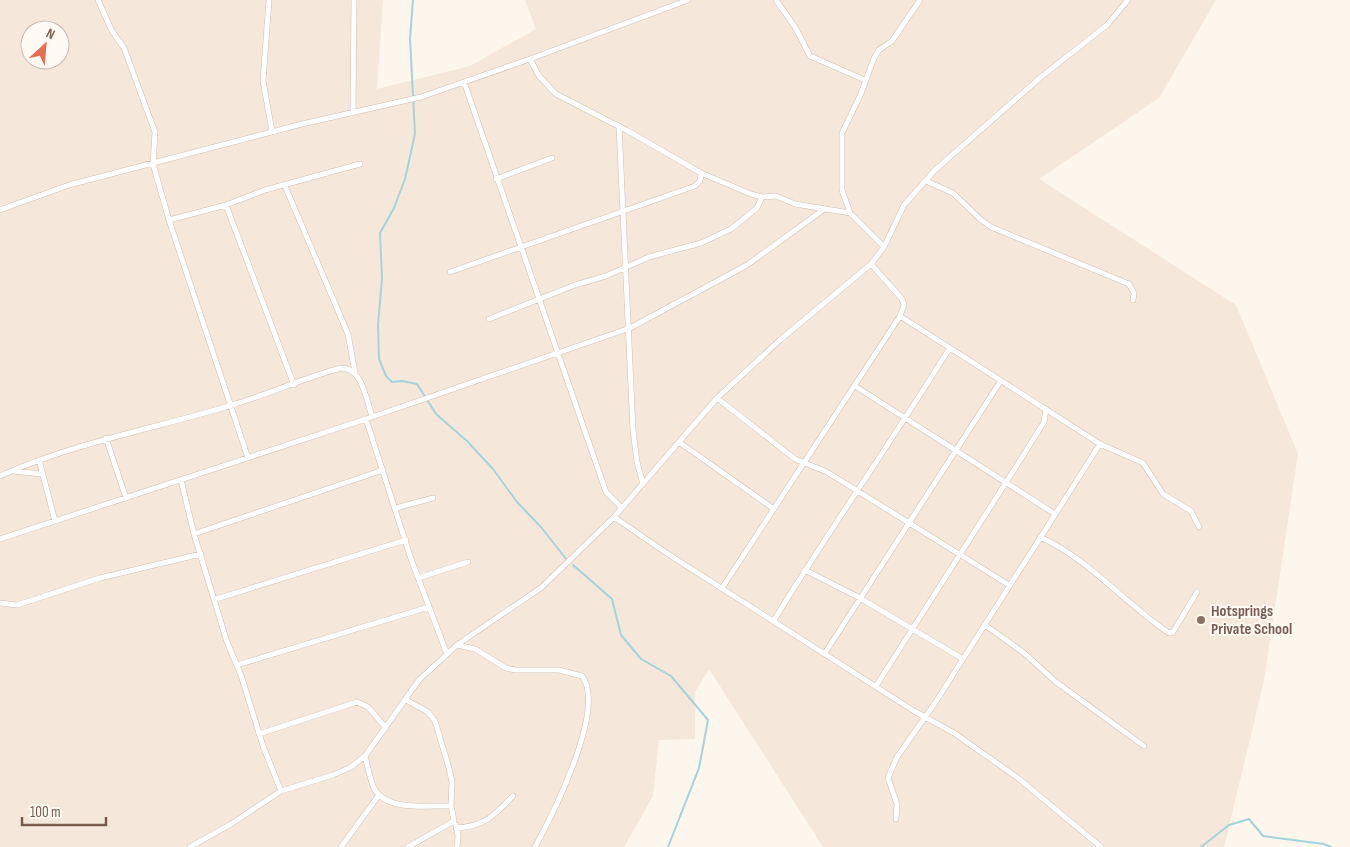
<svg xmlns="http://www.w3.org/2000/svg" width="1350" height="847" font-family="'Sofia Sans Condensed',sans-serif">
<rect width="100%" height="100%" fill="#fdf6ec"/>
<path fill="#f5e8da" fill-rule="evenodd" d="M0,0H383L377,89L470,66L536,29L525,0H1216L1159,98L1039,179L1236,305L1298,454L1264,681L1224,847H823L709,669L695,692V739L659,740L653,796L624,847H0ZM30,30H60V60H30Z"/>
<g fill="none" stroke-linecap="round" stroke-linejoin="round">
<path stroke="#a5d3da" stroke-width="2" d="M413,0L410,39L415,134L405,179L394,208L380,233L382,278L378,325L379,359L386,376L392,382L402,381L417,384L436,414L467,441L493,469L517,502L541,527L566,559
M573,565L612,599L621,635L641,659L671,676L708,720L699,768L668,847
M1201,847L1229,825L1249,819L1263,836L1324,844L1331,847"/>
<defs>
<path id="minor" d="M98,0L112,31L124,48L155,132L153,164L169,220L248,458
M269,0L263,81L272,131
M776,0L795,27L810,56L865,80
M530,59L539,76L556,94L628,131L701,173L751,194L762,197L776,196L795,204L850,213L884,247
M464,82L606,492L622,508
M353,112L354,0
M619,126L633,430L637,462L643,484
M496,179L552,158
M926,181L953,193L980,219L991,227L1129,284L1134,293L1133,300
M285,186L348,334L355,373
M226,205L294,385
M0,210L69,185L302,124L421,97L530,59L688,0
M850,213L842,190V133L860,96L874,58L879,50L892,41L920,0
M169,220L226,205L265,190L360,164
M871,264L902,299L904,305L900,316L1100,444L935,703L897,757L888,778L897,804L896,819
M450,272L695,186L700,181L701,173
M489,319L575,285L606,276L649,257L701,243L731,229L757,208L762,197
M855,386L1055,514
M717,398L795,459L827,472L1009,585
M366,419L630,328L747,265L823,210
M106,438L126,498
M679,442L774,509
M1100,444L1143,463L1163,494L1191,511L1199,527
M39,460L55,521
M14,471L41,474
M0,476C74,443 152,429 229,406C267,395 303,378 341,368C363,368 366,400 372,416
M181,480L194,534L227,642L241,675L263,746L281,791
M396,508L433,498
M614,517L668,554L914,711L954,733L1018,778L1101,847
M194,534L383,470
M1040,537C1089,559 1124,603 1169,633L1173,632L1197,592
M0,539L366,419L411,559L447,654
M805,570L860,598L963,659
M418,578L468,562
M722,588L900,316
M216,599L406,540
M0,603L17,605L100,578L201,554
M774,620C830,529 892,441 949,349
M985,625L1024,653L1056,682L1144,746
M457,645L475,649L506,668L515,670H559L582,676C607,708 552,816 535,847
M825,653L1000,382
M237,665L429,607
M876,686L1026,451L1044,422L1046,409
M406,700L428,712L435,721L449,768L452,782L451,806L454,821L408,847
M259,734L357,702L368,707L386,728
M365,756C367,764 371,784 375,790C389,812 430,805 451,806
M456,825L458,836L457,847
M456,828C485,826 494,816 513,796
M190,847L231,824L281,791L333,775L351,767L365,756L419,680L457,645L542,587L614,517L717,398L780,340L871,264L884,247L904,205L935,170L1041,77L1107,25L1128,0
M341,847L379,795"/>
</defs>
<use href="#minor" stroke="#d1beb0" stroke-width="6"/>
<use href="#minor" stroke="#fff" stroke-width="5"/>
</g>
<circle fill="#8d6e63" stroke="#fffaf3" stroke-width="2" cx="1201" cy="620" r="5"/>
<g text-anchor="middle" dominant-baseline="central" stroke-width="4" stroke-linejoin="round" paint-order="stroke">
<g font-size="16" font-weight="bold" fill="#785e54" stroke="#fffaf3" text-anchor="start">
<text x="1211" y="611">Hotsprings<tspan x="1211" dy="18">Private School</tspan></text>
</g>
</g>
<g transform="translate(45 45) rotate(26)"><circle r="24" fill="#fffaf3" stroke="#cabbb1"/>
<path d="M0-4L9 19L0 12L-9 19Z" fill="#e76f51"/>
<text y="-8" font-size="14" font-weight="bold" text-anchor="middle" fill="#7a5c4d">N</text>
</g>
<path d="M22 817v8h84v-8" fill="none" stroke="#7a5c4d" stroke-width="2.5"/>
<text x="30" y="817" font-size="15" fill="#7a5c4d" stroke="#fffaf3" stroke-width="4" paint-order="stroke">100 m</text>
</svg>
